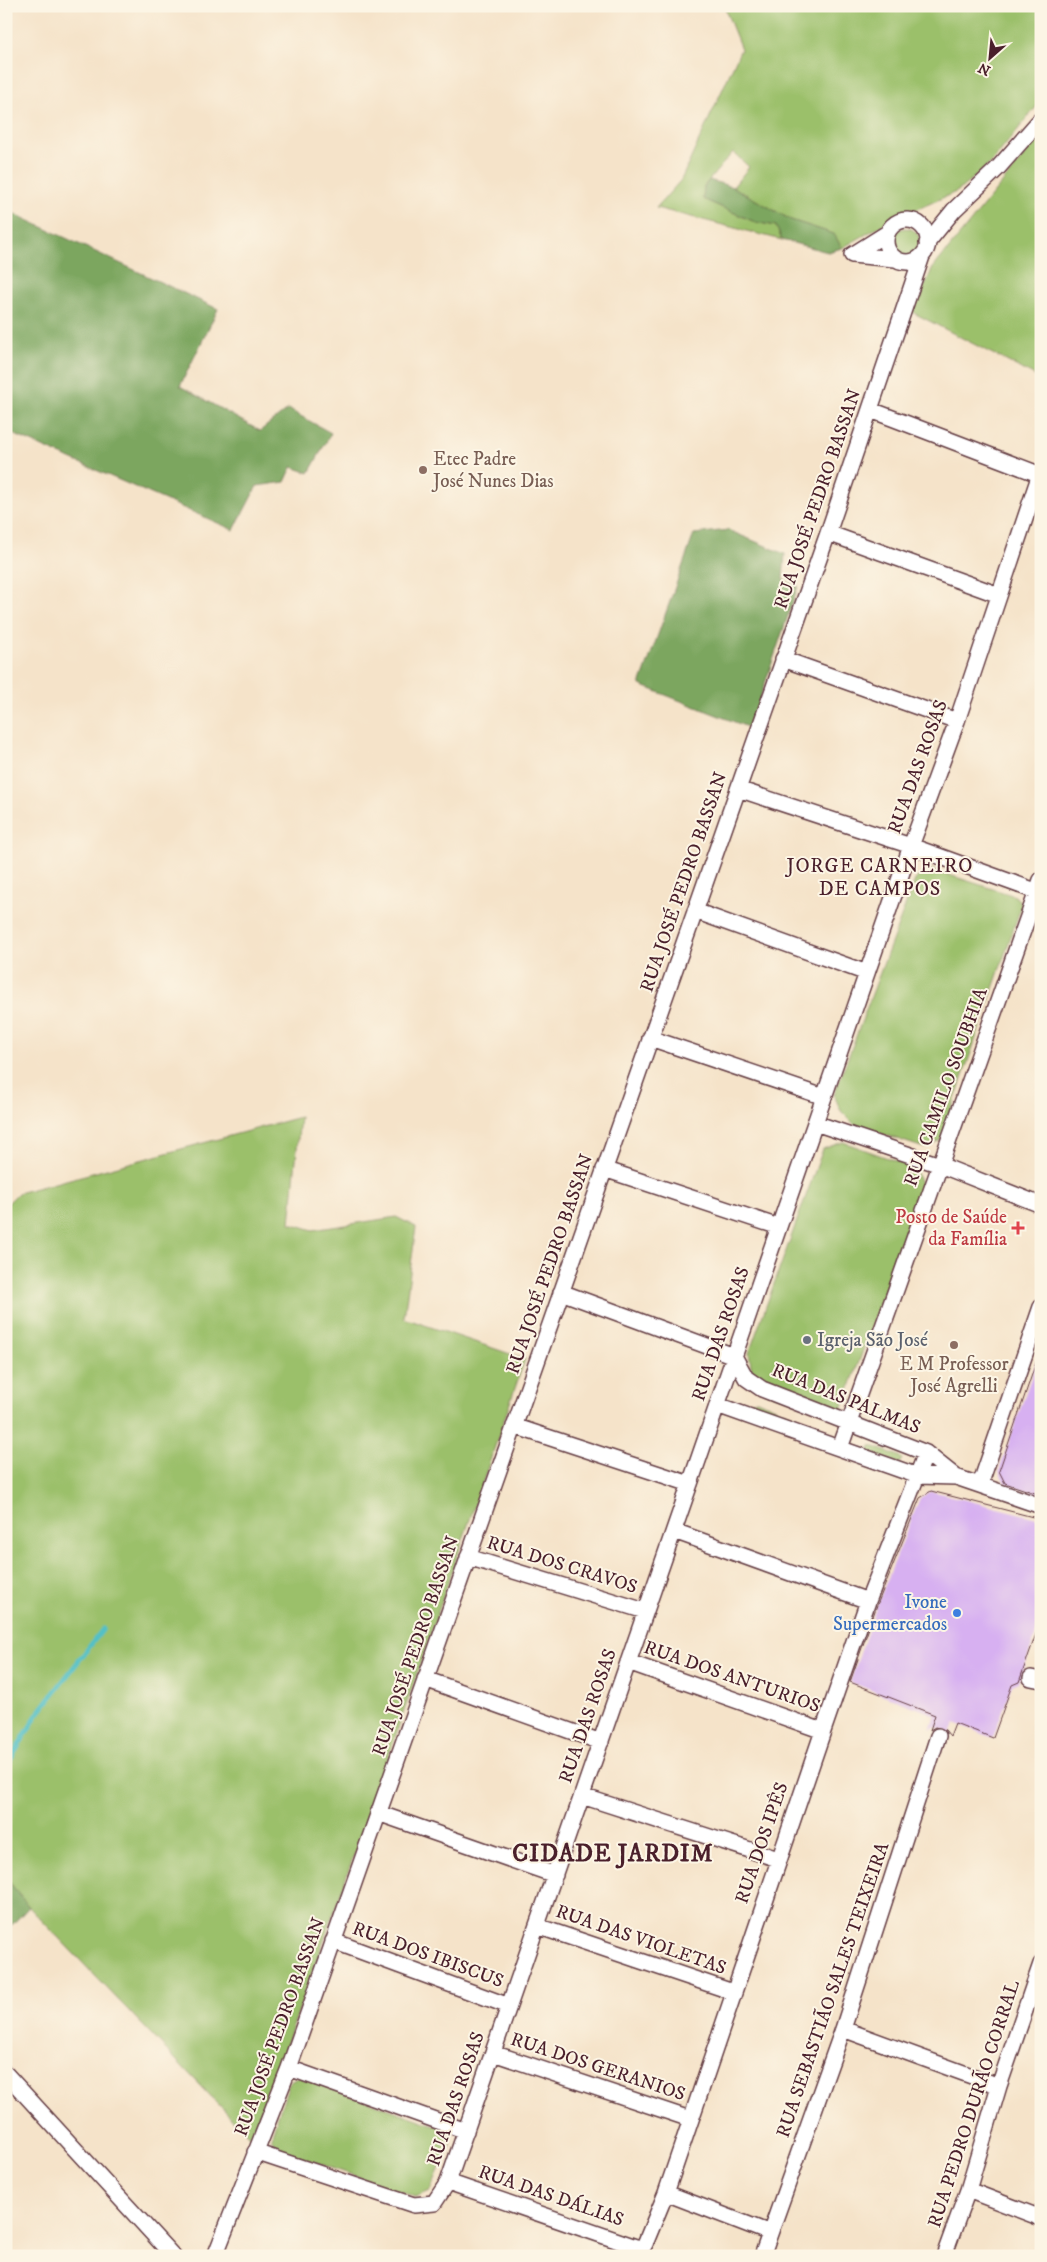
<svg xmlns="http://www.w3.org/2000/svg" width="1047" height="2262" font-family="'IM FELL DW Pica',serif">
<rect width="100%" height="100%" fill="#fcf5e5"/>
<filter id="ink" filterUnits="userSpaceOnUse"><feTurbulence type="fractalNoise" baseFrequency=".02" numOctaves="2"/><feDisplacementMap in="SourceGraphic" scale="10" xChannelSelector="R" yChannelSelector="G"/><feConvolveMatrix kernelMatrix="1 2 1 2 8 2 1 2 1" color-interpolation-filters="sRGB"/></filter>
<filter id="wash" filterUnits="userSpaceOnUse"><feTurbulence type="fractalNoise" baseFrequency=".0096" numOctaves="4" result="noise"/><feDisplacementMap in="SourceGraphic" scale="20" xChannelSelector="R" yChannelSelector="G"/><feGaussianBlur stdDeviation="1.12" result="paint"/><feColorMatrix in="noise" values="0 0 0 0 0 0 0 0 0 0 0 0 0 0 0 0 0 1.4 0 .05"/><feComposite in="paint" operator="in"/></filter>
<g filter="url(#wash)">
<rect width="100%" height="100%" fill="#f5e3c9"/>
<path fill="#9bc06b" stroke="#72704b" d="M724,6H1041V101L990,164L958,191L884,224L842,248L833,234L791,220L733,187L749,167L733,152L704,186L703,199L755,222L776,226L782,240L656,208L681,180L741,49Z
M1041,135V379L912,312L933,268Z
M892 242a14 14 0 1 1 28 0a14 14 0 1 1-28 0Z
M927,868L1015,896L1022,904L941,1140L924,1148L855,1125L841,1111L834,1095L915,880Z
M300,1117L290,1223L313,1230L396,1217L416,1227L404,1318L525,1359L370,1810L279,2066L251,2138L29,1907L6,1878V1205L18,1193Z
M843,1142L913,1167L922,1185L841,1412L769,1393L752,1372L749,1353L823,1149Z
M757,1400L817,1426L816,1432L749,1409L751,1401Z
M872,1446L899,1456L902,1459L899,1464L868,1452Z
M298,2077L446,2129L451,2142L430,2191L416,2197L277,2149L271,2137L289,2083Z"/>
<path fill="#7ca65f" stroke="#636245" d="M709,180L733,187L791,220L834,234L842,248L828,252L782,240L776,226L755,222L703,199L704,187Z
M6,210L218,309L180,386L260,431L288,409L331,433L309,473L292,467L285,482L257,486L234,530L6,431Z
M728,530L785,554L783,580L798,586L750,728L640,685L694,534Z
M6,1878L29,1907L6,1931Z"/>
<g fill="none" stroke-linecap="round" stroke-linejoin="round">
<path stroke="#52c0c6" stroke-width="5" d="M6,1767L37,1715L103,1629"/>
</g>
<g id="blocks">
<path fill="#d7b0f1" d="M1041,1348V1495L1005,1483L999,1471Z
M931,1491L1041,1519V1620L1019,1682L1012,1685L993,1738L955,1723L950,1736L945,1730L935,1727L930,1730L935,1715L850,1682L877,1605L920,1498Z"/>
</g>
</g>
<g filter="url(#ink)">
<use href="#blocks" fill-opacity="0" stroke="#643c43" stroke-width="1"/>
<g fill="none" stroke-linecap="round" stroke-linejoin="round">
<defs>
<path id="minor" d="M886 241a21 21 0 1 1 42 0a21 21 0 1 1-42 0Z
M927,243L954,210L997,169L1041,119
M852,255L895,259
M852,255L887,233
M871,410L1041,475
M828,533L999,595
M783,659L957,721
M738,789L911,846L1041,893
M695,911L867,973
M650,1038L824,1097
M815,1123L940,1165L1041,1205
M604,1169L779,1227
M561,1292L734,1356L746,1378L762,1389L926,1453L956,1477
M717,1405L918,1476L956,1477L1041,1506
M514,1426L690,1484
M840,1448L1041,880
M980,1485L1041,1307
M674,1531L868,1601
M468,1557L645,1611
M628,1662L823,1731
M1031,1678L1041,1680
M425,1679L601,1742
M582,1796L778,1859
M378,1813L555,1875
M537,1926L733,1992
M333,1941L509,2006
M843,2029L999,2086
M493,2053L690,2119
M289,2068L466,2131
M6,2074L173,2256
M255,2152L414,2205L434,2203L448,2182L911,846L957,721L1040,474
M448,2182L636,2247L642,2248L645,2244L666,2193L823,1731L868,1601L926,1453
M968,2190L1041,2218
M666,2193L770,2233
M215,2256L289,2068L828,533L922,256
M762,2256L843,2029L938,1736
M944,2256L968,2190L999,2086L1041,1964"/>
</defs>
<use href="#minor" stroke="#643c43" stroke-width="18"/>
<use href="#minor" stroke="#fff" stroke-width="15"/>
</g>
</g>
<g fill="#8d6e63" stroke="#fcf5e5" stroke-width="2">
<circle cx="423" cy="470" r="5"/>
<circle cx="954" cy="1345" r="5"/>
</g>
<path fill="#e0444e" stroke="#fcf5e5" stroke-width="2" d="M1015.5 1220.5h5v5h5v5h-5v5h-5v-5h-5v-5h5z"/>
<circle fill="#6b7280" stroke="#fcf5e5" stroke-width="2" cx="807" cy="1340" r="5"/>
<circle fill="#3f7fe0" stroke="#fcf5e5" stroke-width="2" cx="957" cy="1613" r="5"/>
<g text-anchor="middle" dominant-baseline="central" stroke-width="4" stroke-linejoin="round" paint-order="stroke">
<g font-size="19" fill="#785e54" stroke="#fcf5e5" text-anchor="start">
<text x="433" y="459">Etec Padre<tspan x="433" dy="22">José Nunes Dias</tspan></text>
<text x="954" y="1364" text-anchor="middle">E M Professor<tspan x="954" dy="22">José Agrelli</tspan></text>
</g>
<g font-size="19" fill="#4a1f2b" stroke="#fcf5e5">
<text transform="translate(818 499) rotate(-71)">RUA JOSÉ PEDRO BASSAN</text>
<text transform="translate(918 767) rotate(-70)">RUA DAS ROSAS</text>
<text transform="translate(684 882) rotate(-71)">RUA JOSÉ PEDRO BASSAN</text>
<text transform="translate(946 1087) rotate(-70)">RUA CAMILO SOUBHIA</text>
<text transform="translate(550 1264) rotate(-71)">RUA JOSÉ PEDRO BASSAN</text>
<text transform="translate(721 1334) rotate(-71)">RUA DAS ROSAS</text>
<text transform="translate(846 1399) rotate(22)">RUA DAS PALMAS</text>
<text transform="translate(562 1565) rotate(17)">RUA DOS CRAVOS</text>
<text transform="translate(416 1646) rotate(-71)">RUA JOSÉ PEDRO BASSAN</text>
<text transform="translate(732 1677) rotate(19)">RUA DOS ANTURIOS</text>
<text transform="translate(588 1716) rotate(-71)">RUA DAS ROSAS</text>
<text transform="translate(762 1843) rotate(-71)">RUA DOS IPÊS</text>
<text transform="translate(641 1940) rotate(19)">RUA DAS VIOLETAS</text>
<text transform="translate(428 1955) rotate(20)">RUA DOS IBISCUS</text>
<text transform="translate(833 1990) rotate(-71)">RUA SEBASTIÃO SALES TEIXEIRA</text>
<text transform="translate(280 2027) rotate(-70)">RUA JOSÉ PEDRO BASSAN</text>
<text transform="translate(598 2067) rotate(18)">RUA DOS GERANIOS</text>
<text transform="translate(456 2099) rotate(-71)">RUA DAS ROSAS</text>
<text transform="translate(974 2104) rotate(-72)">RUA PEDRO DURÃO CORRAL</text>
<text transform="translate(551 2196) rotate(19)">RUA DAS DÁLIAS</text>
</g>
<g font-size="19" fill="#be3a42" stroke="#fcf5e5" text-anchor="end">
<text x="1007" y="1217">Posto de Saúde<tspan x="1007" dy="22">da Família</tspan></text>
</g>
<g font-size="19" fill="#5b616d" stroke="#fcf5e5" text-anchor="start">
<text x="817" y="1340">Igreja São José</text>
</g>
<g font-size="19" fill="#366cbe" stroke="#fcf5e5" text-anchor="end">
<text x="947" y="1602">Ivone<tspan x="947" dy="22">Supermercados</tspan></text>
</g>
<g font-size="20" letter-spacing="1" fill="#4a1f2b" stroke="#fcf5e5">
<text x="880" y="866">JORGE CARNEIRO<tspan x="880" dy="23">DE CAMPOS</tspan></text>
</g>
<g font-size="24" font-weight="bold" letter-spacing="1" fill="#4a1f2b" stroke="#fcf5e5">
<text x="613" y="1854">CIDADE JARDIM</text>
</g>
</g>
<rect width="1047" height="2262" fill="none" stroke="#fcf5e5" stroke-width="25"/>
<g transform="translate(990 58) rotate(207)" stroke="#fcf5e5" stroke-width="4" paint-order="stroke">
<path d="M0-4L9 19L0 12L-9 19Z" fill="#4a1f2b"/>
<text y="-8" font-size="14" font-weight="bold" text-anchor="middle" fill="#4a1f2b">N</text>
</g>
</svg>
